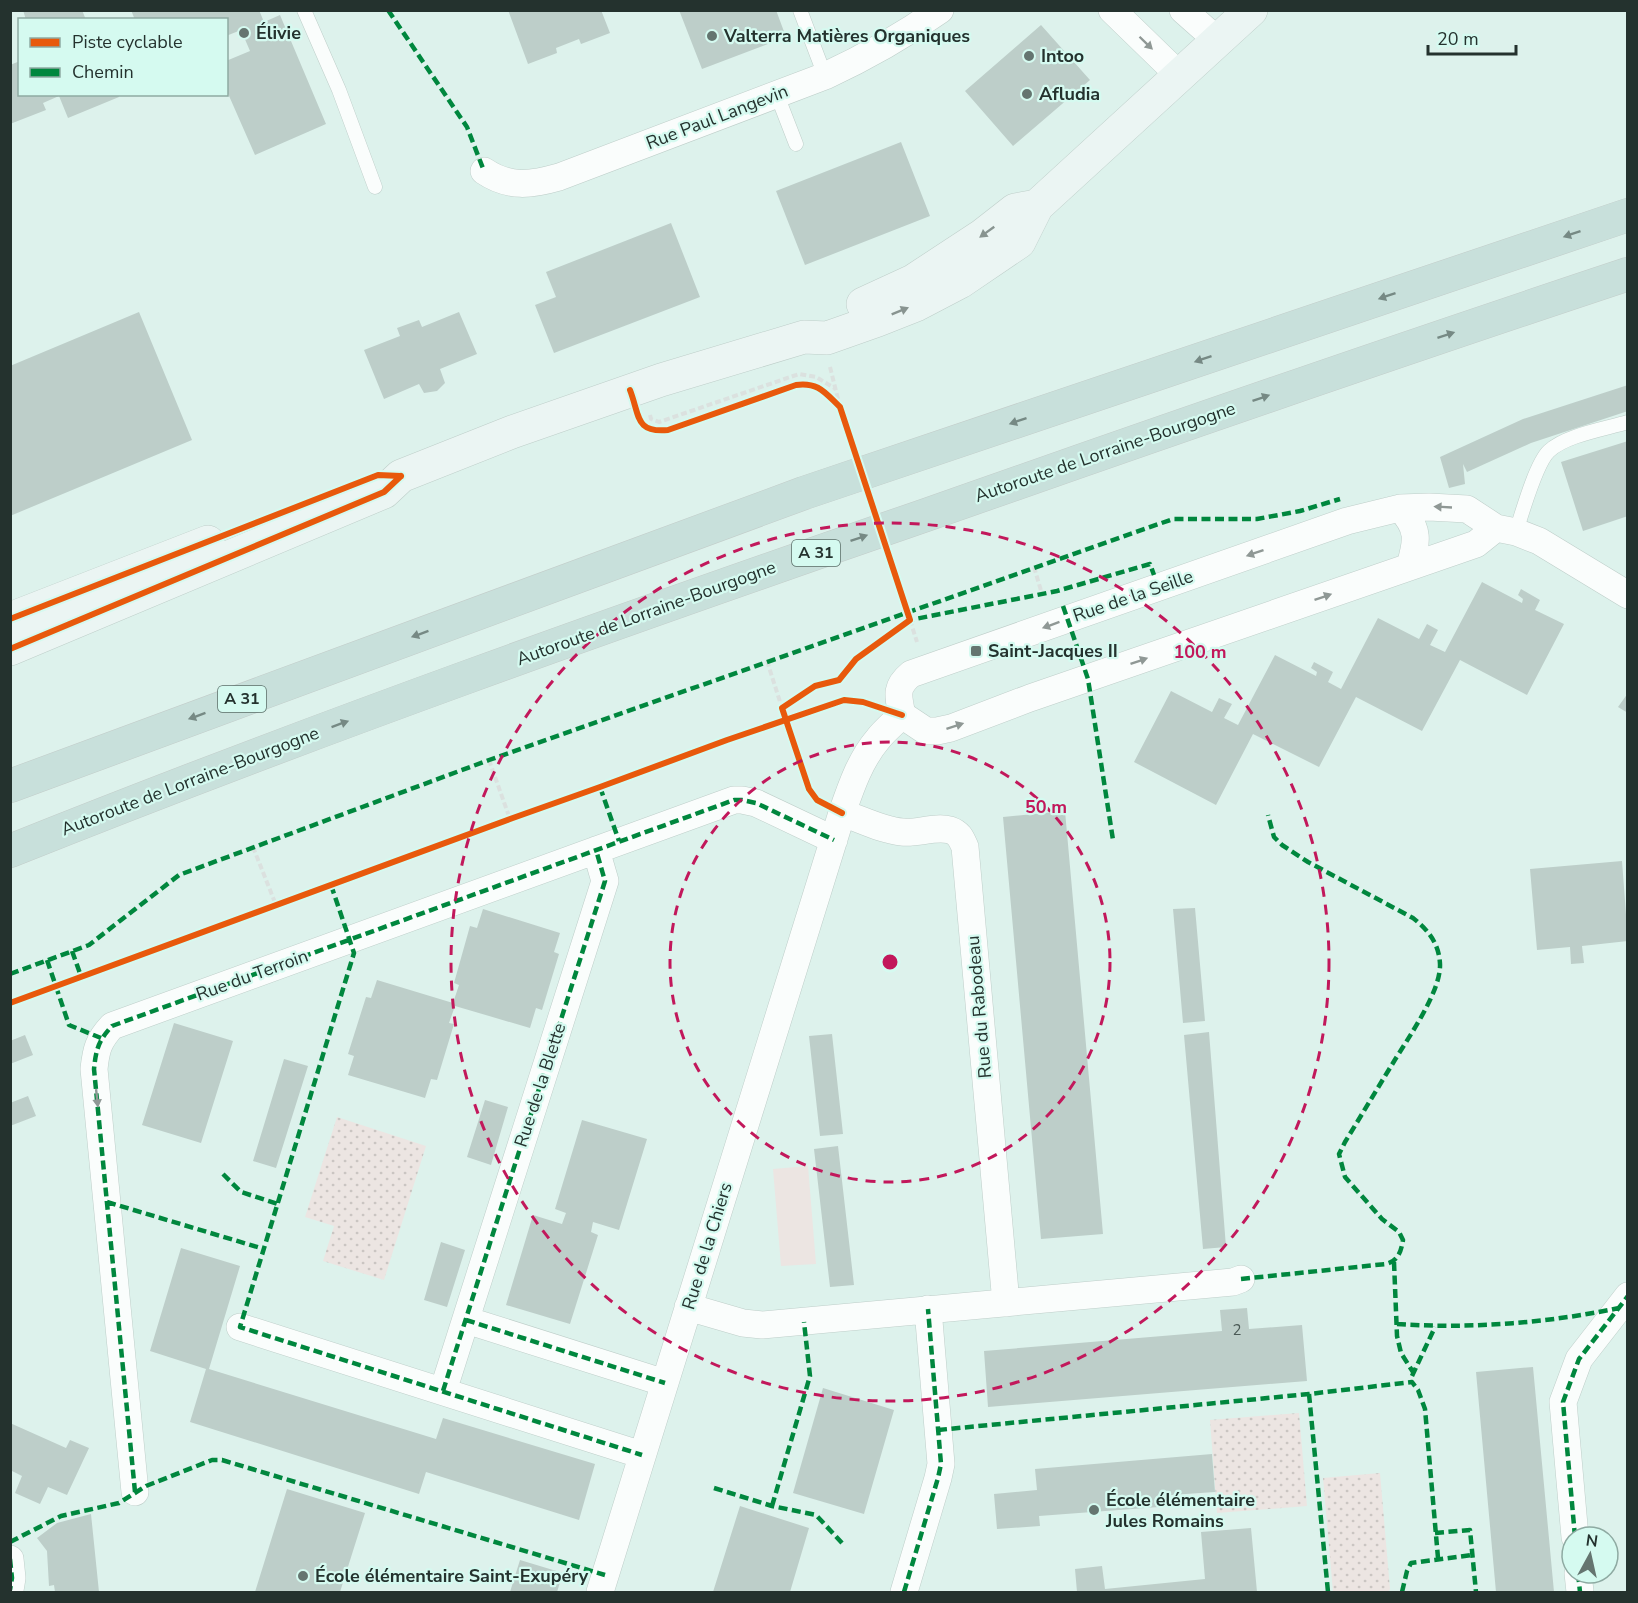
<svg xmlns="http://www.w3.org/2000/svg" width="1638" height="1603" font-family="'Nunito Sans',sans-serif">
<defs>
<pattern id="grass-dots" width="8" height="8" patternUnits="userSpaceOnUse" patternTransform="scale(1.5)"><rect width="8" height="8" fill="#ece5e2"/><path d="M2 2h.1M6 6h.1" fill="none" stroke="#cac5c2" stroke-width="1.8" stroke-linecap="round"/></pattern>
</defs>
<rect width="100%" height="100%" fill="#ddf2ec"/>
<path fill="url(#grass-dots)" d="M337,1117L426,1146L384,1280L323,1261L334,1226L305,1217Z
M1299,1413L1307,1506L1217,1513L1210,1420Z
M1380,1473L1390,1589L1388,1592H1333L1323,1478Z"/>
<path fill="#ece5e2" d="M808,1166L816,1264L781,1266L773,1169Z"/>
<path fill="#bdcec9" d="M23,10H82L86,20H26Z
M131,10H259L264,22L280,15L326,124L255,155L226,89V61L250,51L241,30L226,36V20H135Z
M508,10H601L610,33L581,44L579,39L556,48L557,53L528,64Z
M679,10H776L786,37L702,69Z
M1041,25L1090,80L1013,146L965,91Z
M20,61V94H118L119,97L68,118L59,96L43,103L46,110L10,124V65Z
M901,142L930,216L805,265L776,191Z
M671,223L700,297L554,353L535,305L556,297L546,272Z
M139,312L192,440L10,516V366Z
M459,312L477,354L440,369L445,383L437,391L424,393L419,384L384,399L364,350L400,336L397,328L419,320L422,327Z
M1628,385V411L1531,443L1467,472L1463,464L1465,484L1449,488L1440,457L1523,419Z
M1628,441V516L1583,531L1561,462Z
M1482,582L1522,603L1523,599L1518,595L1521,589L1540,600L1535,610L1564,624L1527,695L1460,660L1422,731L1356,697L1319,767L1253,734L1216,805L1134,762L1171,691L1212,712L1219,698L1232,704L1224,718L1238,725L1275,655L1316,676L1317,672L1311,668L1314,662L1333,672L1328,682L1341,689L1378,618L1419,639L1427,624L1438,630L1430,645L1445,652Z
M1628,693V713L1618,707Z
M1065,811L1103,1234L1041,1239L1003,817Z
M1622,861L1628,941L1582,946L1584,963L1571,964L1570,947L1537,950L1530,869Z
M1195,908L1205,1021L1183,1023L1173,909Z
M483,909L560,933L554,952L559,954L542,1010L536,1008L530,1028L455,1006L449,1023L454,1024L437,1080L431,1079L425,1098L348,1075L354,1056L348,1054L366,997L371,998L377,980L453,1003L459,985L454,983L470,926L477,928Z
M174,1023L233,1041L201,1143L142,1125Z
M1209,1032L1226,1247L1203,1249L1184,1035Z
M832,1034L843,1134L820,1136L809,1036Z
M25,1035L33,1055L10,1064V1041Z
M284,1059L308,1066L276,1168L253,1161Z
M28,1096L36,1116L10,1126V1103Z
M485,1100L508,1107L491,1165L467,1157Z
M582,1120L647,1139L619,1230L593,1222L591,1232L598,1235L570,1324L506,1305L533,1215L562,1224L566,1213L555,1209Z
M838,1146L854,1285L830,1287L814,1149Z
M441,1242L465,1250L447,1307L424,1300Z
M181,1248L240,1266L209,1369L436,1439L443,1418L595,1464L579,1520L426,1472L419,1494L190,1422L206,1369L150,1351Z
M1247,1308L1249,1329L1302,1325L1307,1381L988,1407L984,1351L1222,1331L1220,1310Z
M1533,1367L1554,1592H1496L1476,1372Z
M823,1388L894,1410L864,1514L793,1493Z
M10,1423L66,1448L70,1440L89,1448L67,1495L48,1487L40,1504L15,1493L22,1476L10,1470Z
M1212,1454L1215,1492L1171,1495L1172,1506L1039,1516L1040,1526L997,1529L994,1494L1037,1490L1035,1469Z
M287,1489L365,1513L340,1592H255Z
M740,1506L809,1528L790,1592H713Z
M91,1514L99,1592H55L54,1585L49,1586L47,1551L37,1538L57,1523Z
M1251,1528L1257,1592H1077L1075,1569L1102,1566L1105,1589L1205,1579L1201,1532Z
M520,1560L563,1573L557,1592H510Z"/>
<g fill="none" stroke-linecap="round" stroke-linejoin="round">
<defs>
<path id="service" d="M304,10L339,90L375,187
M800,10L825,76
M777,95L796,144
M1516,532C1522,513 1536,463 1549,451C1566,435 1605,429 1628,422"/>
<path id="minor" d="M1112,10L1180,76
M1183,10L1218,41
M484,171C509,188 531,185 559,177L825,76C866,57 903,36 940,10
M1400,508C1420,529 1417,541 1410,566
M1496,528L1476,544L1030,698L951,728L937,731H926L902,715C898,696 895,687 911,674L1347,521L1400,508L1429,507L1467,509L1496,528L1516,532L1539,541L1628,595
M842,813C861,819 881,830 902,832C917,834 935,826 950,830C959,833 961,838 965,847L1006,1303
M688,1307L743,1323L762,1325L1233,1282L1241,1279
M466,1320L665,1383
M240,1327L642,1455
M443,1391L605,881L596,850
M135,1492L94,1069C96,1050 98,1041 112,1026L734,800H742L756,803L834,840
M1575,1537L1563,1402L1579,1359L1628,1296
M10,1559L12,1578L10,1590
M1578,1573L1580,1592
M600,1592L842,813C851,787 860,760 878,739C885,730 894,723 902,715
M904,1592L938,1478L941,1464L928,1309"/>
<path id="secondary" d="M863,304L913,281L983,235L1015,210L1037,206
M10,619L208,542
M10,649L384,492L401,476L512,432L661,380L804,337L827,338L878,320L916,305L960,282L1019,242L1037,206L1251,10"/>
<path id="motorway" d="M10,786L804,493L1628,215
M10,851C312,730 619,621 926,515C1159,433 1393,352 1628,274"/>
</defs>
<use href="#service" stroke="#becec9" stroke-width="15"/>
<use href="#minor" stroke="#becec9" stroke-width="28"/>
<use href="#secondary" stroke="#becec9" stroke-width="34"/>
<use href="#motorway" stroke="#c3cdca" stroke-width="34"/>
<path stroke="#dbe1df" stroke-width="4" stroke-dasharray="6 3" stroke-linecap="butt" d="M830,367L840,407
M650,415L651,419L659,422L799,374L816,377L836,389
M1034,567L1042,594
M910,620L917,642
M767,661L782,708
M489,760L510,819
M253,847L276,905"/>
<use href="#service" stroke="#fafdfc" stroke-width="14"/>
<use href="#minor" stroke="#fafdfc" stroke-width="27"/>
<use href="#secondary" stroke="#ebf5f3" stroke-width="33"/>
<use href="#motorway" stroke="#c8e0db" stroke-width="33"/>
<path stroke="#00873e" stroke-width="4.5" stroke-dasharray="9 4.5" stroke-linecap="butt" d="M388,10L467,127L484,171
M1063,606L1088,679L1113,840
M906,623L910,620L1057,591L1150,564L1154,575
M600,787L619,841
M331,885L354,953L240,1327L642,1455
M72,951L81,976
M47,960L69,1025L101,1038
M10,974L89,945L179,875L489,760L1173,519H1257L1300,511L1340,499
M223,1174L241,1192L278,1204
M107,1202L264,1249
M1394,1262L1397,1336L1401,1353L1413,1372
M1241,1279L1386,1264C1398,1261 1401,1252 1403,1240L1399,1232L1382,1219L1345,1177L1339,1154L1345,1142C1361,1116 1377,1089 1393,1063C1408,1038 1441,992 1440,964C1439,943 1428,930 1413,918L1308,862L1282,845L1274,837L1268,815
M466,1320L665,1383
M1397,1324C1469,1329 1548,1323 1619,1308
M1412,1376L1435,1327
M443,1391L605,881L596,850
M1309,1394L1328,1592
M938,1430L1309,1394L1412,1382L1418,1390L1425,1409L1438,1558
M714,1488L772,1506L816,1515L842,1543
M135,1492L94,1069C96,1050 98,1041 112,1026L734,800H742L756,803L834,840
M772,1506L810,1376L804,1322
M1435,1533L1470,1530L1476,1592
M1575,1537L1563,1402L1579,1359L1628,1296
M10,1542L61,1516L119,1503L146,1486L212,1460H222L605,1575
M10,1559L12,1578L10,1590
M1578,1573L1580,1592
M904,1592L938,1478L941,1464L928,1309
M1402,1592L1407,1571L1411,1563L1472,1555"/>
<defs>
<path id="cycleway" d="M630,390C640,416 635,433 668,430L796,385C819,382 825,393 840,407L910,620L856,659L839,680L815,686L782,708L809,789L817,800L842,813
M10,619L378,475L401,476
M10,649L384,492L401,476
M10,1003L510,819L600,787L727,740L844,700L863,702L902,715"/>
</defs>
<use href="#cycleway" stroke="#d5faf0" stroke-width="10"/>
<use href="#cycleway" stroke="#e8590c" stroke-width="6"/>
</g>
<defs><path id="oneway-solid" d="M-6-.8H1V-3.2L6.5 0L1 3.2V.8H-6Z" transform="scale(1.5)"/></defs>
<g fill="#8f9895">
<use href="#oneway-solid" transform="translate(1146 43) rotate(44)"/>
<use href="#oneway-solid" transform="translate(1443 507) rotate(-177)"/>
<use href="#oneway-solid" transform="translate(1255 553) rotate(161)"/>
<use href="#oneway-solid" transform="translate(1323 597) rotate(-19)"/>
<use href="#oneway-solid" transform="translate(1051 625) rotate(160)"/>
<use href="#oneway-solid" transform="translate(1139 661) rotate(-19)"/>
<use href="#oneway-solid" transform="translate(955 726) rotate(-18)"/>
<use href="#oneway-solid" transform="translate(97 1098) rotate(84)"/>
</g>
<g fill="#889490">
<use href="#oneway-solid" transform="translate(987 232) rotate(144)"/>
<use href="#oneway-solid" transform="translate(900 311) rotate(-22)"/>
</g>
<g fill="#768984">
<use href="#oneway-solid" transform="translate(1572 234) rotate(161)"/>
<use href="#oneway-solid" transform="translate(1387 296) rotate(161)"/>
<use href="#oneway-solid" transform="translate(1446 335) rotate(-18)"/>
<use href="#oneway-solid" transform="translate(1203 359) rotate(161)"/>
<use href="#oneway-solid" transform="translate(1261 398) rotate(-19)"/>
<use href="#oneway-solid" transform="translate(1018 421) rotate(161)"/>
<use href="#oneway-solid" transform="translate(859 538) rotate(-19)"/>
<use href="#oneway-solid" transform="translate(420 634) rotate(160)"/>
<use href="#oneway-solid" transform="translate(197 716) rotate(160)"/>
<use href="#oneway-solid" transform="translate(340 724) rotate(-20)"/>
</g>
<g fill="none" stroke="#c2185b" stroke-width="3" stroke-dasharray="10 8">
<circle cx="890" cy="962" r="220"/>
<circle cx="890" cy="962" r="439"/>
</g>
<g fill="#657570" stroke="#d5faf0" stroke-width="2">
<circle cx="244" cy="33" r="6"/>
<circle cx="712" cy="36" r="6"/>
<circle cx="1029" cy="56" r="6"/>
<circle cx="1027" cy="94" r="6"/>
<rect x="970" y="645" width="12" height="12" rx="3"/>
<circle cx="1094" cy="1510" r="6"/>
<circle cx="303" cy="1576" r="6"/>
</g>
<g text-anchor="middle" dominant-baseline="central" stroke-width="4.5" stroke-linejoin="round" paint-order="stroke">
<g font-size="15" fill="#4a5955">
<text x="1237" y="1330">2</text>
</g>
<g fill="#d5faf0" stroke="#596e68" stroke-width="1.5">
<rect x="792" y="540" width="48" height="26" rx="4.5"/>
<rect x="218" y="686" width="48" height="26" rx="4.5"/>
</g>
<g font-size="16" font-weight="bold" fill="#24322e">
<text x="816" y="553">A 31</text>
<text x="242" y="699">A 31</text>
</g>
<g font-size="18" font-weight="bold" fill="#24322e" stroke="#d5faf0" text-anchor="start">
<text x="256" y="33">Élivie</text>
<text x="724" y="36">Valterra Matières Organiques</text>
<text x="1041" y="56">Intoo</text>
<text x="1039" y="94">Afludia</text>
<text x="988" y="651">Saint-Jacques II</text>
<text x="1106" y="1500">École élémentaire<tspan x="1106" dy="21">Jules Romains</tspan></text>
<text x="315" y="1576">École élémentaire Saint-Exupéry</text>
</g>
<g font-size="18" fill="#24322e" stroke="#d5faf0">
<text transform="translate(717 117) rotate(-21)">Rue Paul Langevin</text>
<text transform="translate(1105 452) rotate(-19)">Autoroute de Lorraine-Bourgogne</text>
<text transform="translate(1133 596) rotate(-19)">Rue de la Seille</text>
<text transform="translate(646 613) rotate(-20)">Autoroute de Lorraine-Bourgogne</text>
<text transform="translate(190 781) rotate(-21)">Autoroute de Lorraine-Bourgogne</text>
<text transform="translate(252 975) rotate(-20)">Rue du Terroin</text>
<text transform="translate(979 1007) rotate(-95)">Rue du Rabodeau</text>
<text transform="translate(540 1085) rotate(-72)">Rue de la Blette</text>
<text transform="translate(707 1246) rotate(-73)">Rue de la Chiers</text>
</g>
</g>
<circle cx="890" cy="962" r="9" fill="#c2185b" stroke="#d5faf0" stroke-width="3"/>
<g font-size="18" text-anchor="middle" font-weight="bold" fill="#c2185b" stroke="#d5faf0" stroke-width="4.5" stroke-linejoin="round" paint-order="stroke">
<text x="1200" y="658">100 m</text>
<text x="1046" y="813">50 m</text>
</g>
<rect width="1638" height="1603" fill="none" stroke="#24322e" stroke-width="24"/>
<rect x="18" y="18" width="210" height="78" fill="#d5faf0" stroke="#8eaaa2" stroke-width="1.5"/>
<rect x="30" y="38" width="30" height="9" fill="#e8590c" stroke="#8eaaa2" stroke-width="1.5"/>
<text x="72" y="48" font-size="18" fill="#24322e">Piste cyclable</text>
<rect x="30" y="68" width="30" height="9" fill="#00873e" stroke="#8eaaa2" stroke-width="1.5"/>
<text x="72" y="78" font-size="18" fill="#24322e">Chemin</text>
<g transform="translate(1590 1555) rotate(8)"><circle r="28" fill="#d5faf0" stroke="#8eaaa2" stroke-width="1.5"/>
<path d="M0-4.5L10 22L0 15L-10 22Z" fill="#657570"/>
<text y="-9" font-size="16" font-weight="bold" text-anchor="middle" fill="#24322e">N</text>
</g>
<path d="M1428 45v9h88v-9" fill="none" stroke="#24322e" stroke-width="3"/>
<text x="1437" y="45" font-size="18" fill="#24322e" stroke="#d5faf0" stroke-width="4.5" paint-order="stroke">20 m</text>
</svg>
